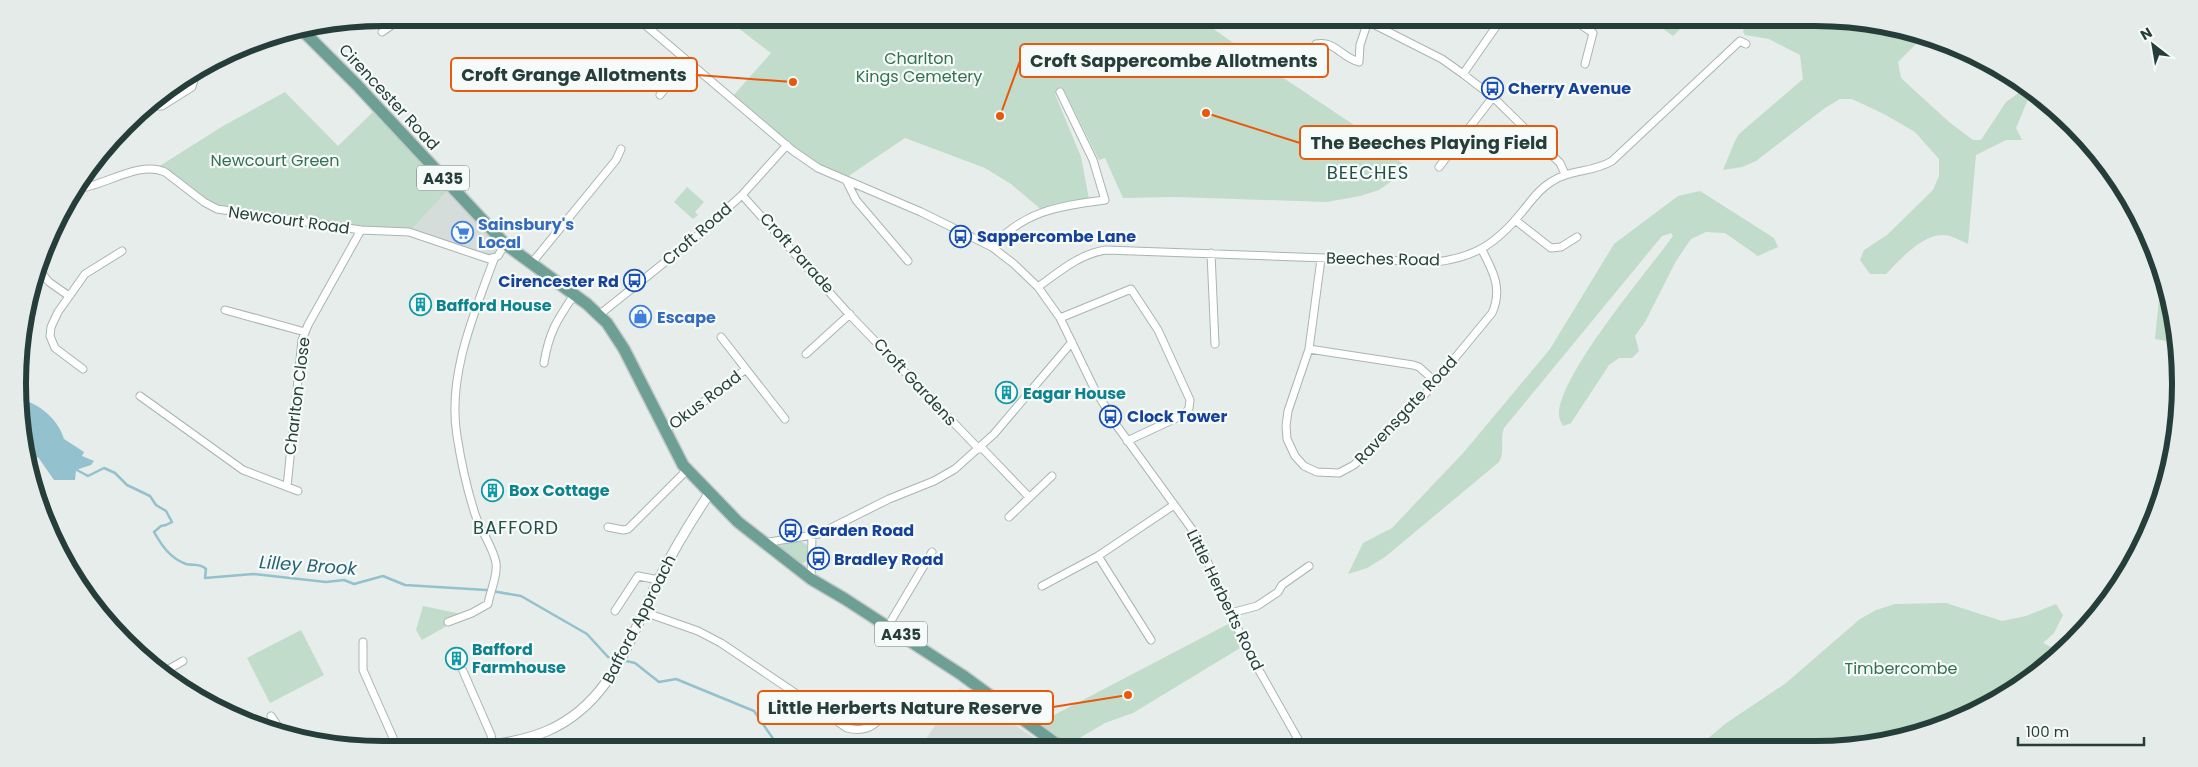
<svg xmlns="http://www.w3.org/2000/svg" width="2198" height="767" font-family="Poppins,sans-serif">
<rect width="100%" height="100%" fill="#e6edea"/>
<path fill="#d4ddd9" d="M451,187L505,244L494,259L409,232Z
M960,688L1049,748H920Z"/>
<path fill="#c1dcca" d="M725,18H1198L1273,71L1366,133L1409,169L1379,190L1360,196L1327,202L1176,197L1123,198L1105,158L1099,160L1064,90L1055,94L1081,157L1089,199L1043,211L1011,184L985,168L905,138L850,175L847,182L818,168L732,97L771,53Z
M1648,18H1692L1673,36Z
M1742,18C1801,17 1874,17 1930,38L1916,44L1898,62L1901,78L1949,122L1973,140H1981L2006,102L2027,87L2031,92L2016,128L2022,140H2006L1976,155L1968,244C1962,241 1956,238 1950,236C1926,229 1901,259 1886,274H1870L1860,260L1864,250L1887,235L1933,190L1939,176V159L1915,132L1884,114L1852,99H1840L1825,108L1756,161L1742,167L1723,170L1735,141L1739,134L1803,79L1800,55L1769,39L1745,35L1743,32L1745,20Z
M191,78C188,90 162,103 150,104Z
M285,92L338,146L378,107L451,187L409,232L361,230L217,209L155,169L223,126Z
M687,187L704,202L695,212L698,215L693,219L674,202Z
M1700,191L1774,238L1778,247L1758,256L1725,233L1706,232L1691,239L1676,261L1645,322L1635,336L1639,351L1632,358H1619L1609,365L1571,423L1563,426C1561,422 1559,419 1559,415C1558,376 1647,272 1673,236L1671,233L1662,236L1504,428C1499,442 1506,449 1499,462L1385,557L1367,568L1348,574L1363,543L1392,528L1464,452L1550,349L1614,244L1678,196Z
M2162,270L2177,335L2178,343L2155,339Z
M2178,348L2179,386L2169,384L2168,364Z
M799,540L807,545V561L801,564L780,549V545L784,542Z
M1946,603L2002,621L2026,616L2056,604L2063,615L2054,633L2043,643L2061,652L2056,658L1976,712L1863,746L1698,747L1725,724L1786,683L1860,619L1876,610L1895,604Z
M423,606L466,615L422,640L416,630Z
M1234,621L1245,645L1133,713L1105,723L1066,746L1037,724Z
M301,630L324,675L270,703L247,658Z"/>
<path fill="#93c1cd" d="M24,400C42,406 59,421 64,439L84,452L82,456L94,461L91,465L76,470L75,480H54L38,457L28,464L18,407V402Z"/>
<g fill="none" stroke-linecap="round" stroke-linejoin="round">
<path stroke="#93c1cd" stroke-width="2.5" d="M75,469L88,476L104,468L115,473L127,485L150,496L156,505L166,511L172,522L166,525L161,526L154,532C162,546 170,558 186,564C193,566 200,563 206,569L205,578L253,574L326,582L344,580L354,584L383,576L405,585L486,590L521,596L587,634L608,657L635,663L659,682L676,679L754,711L774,740L786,749"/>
<defs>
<path id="minor" d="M637,18L792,150L818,168L921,212L992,247L1014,264L1038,287L1060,318L1094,388L1117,426L1194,532L1247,649L1303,748
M1361,18L1442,59L1463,74L1493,97L1560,163L1565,174
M1571,18L1593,33L1585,64
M382,32L402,18
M1306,67L1316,44C1334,40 1341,57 1359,62L1360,45L1368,21
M1463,74L1502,18
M660,95L687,61
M146,106H162L192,87L195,76
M1439,167L1493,97
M847,182L856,200L908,261
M76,189C103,187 139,160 165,172L204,202L217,209L361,230L409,232L489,259L498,256L505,244
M742,195L848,313L979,449
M1515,220L1551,248L1561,247L1577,237
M992,247C1024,211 1058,206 1105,200L1093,160L1060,92
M1211,253L1215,344
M1321,259L1309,349L1288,411L1286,426L1287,439L1295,456L1304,466L1317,472L1339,473L1354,465L1426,393L1492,313C1503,289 1493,271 1482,250
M531,264L616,160L621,149
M40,271L49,282L69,296
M1038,287C1059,272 1079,254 1106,250L1436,262C1476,257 1497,243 1522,212C1531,201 1539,189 1551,182C1570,169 1592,173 1612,161L1740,41L1746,44
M225,310L305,332
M599,315L690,242L742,195L787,145
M1060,318L1131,289L1158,330L1190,400L1189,408L1185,414L1127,441
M721,337L785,419
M1309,349L1413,365L1419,367L1436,382
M806,354L850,314
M544,363C549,332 557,320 574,295
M83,369L55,348L50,336L51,327L58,312L85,274L122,251
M140,396L243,470L298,491
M664,430L679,421L746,369
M981,447L1029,497
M287,487L302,340L308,325L361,230
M1009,517L1052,476
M608,527L623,530L628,529L687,470
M763,543L819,534L889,499L934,481L955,469L994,434L1072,342
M1098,556L1151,640
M811,579L812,535
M1042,586L1098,556L1174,505
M615,611L638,576L659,580
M644,612L698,631L721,643L847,728C870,734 880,721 891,704
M1231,613L1257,606L1278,592L1282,585L1309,566
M448,622L472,613L488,604C490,591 498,576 496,563C493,546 480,530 475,514C467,489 461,462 457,436C447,376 474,314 494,259
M888,626L932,552
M363,642V670L398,749
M463,671L491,735L493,745
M162,673L183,661
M271,716L283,734
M536,736L539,749"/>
<path id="tertiary" d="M465,749C493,745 521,742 547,731C612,703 630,637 659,579C674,549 691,521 709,494"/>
<path id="primary" d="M300,28L357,85L505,244L587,304L607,323L624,349L683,465L738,522L811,579L845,599L962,675L1062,748"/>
</defs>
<use href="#minor" stroke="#a9b5b1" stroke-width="9"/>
<use href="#tertiary" stroke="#a9b5b1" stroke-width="11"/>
<use href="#primary" stroke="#c2c9c8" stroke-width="14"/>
<use href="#minor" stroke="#fff" stroke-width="7"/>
<use href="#tertiary" stroke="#fff" stroke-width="9"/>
<use href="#primary" stroke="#6e9f95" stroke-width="11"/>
</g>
<defs>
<symbol id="bus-ring" viewBox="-11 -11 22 22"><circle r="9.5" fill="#f6faf8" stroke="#1a4fb4" stroke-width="1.5"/><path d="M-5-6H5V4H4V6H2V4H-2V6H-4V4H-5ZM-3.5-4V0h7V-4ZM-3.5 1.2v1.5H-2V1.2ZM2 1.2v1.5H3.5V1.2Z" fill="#1a4fb4"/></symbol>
<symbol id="supermarket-ring" viewBox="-11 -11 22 22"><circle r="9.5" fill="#f6faf8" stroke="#3f7fe0" stroke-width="1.5"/><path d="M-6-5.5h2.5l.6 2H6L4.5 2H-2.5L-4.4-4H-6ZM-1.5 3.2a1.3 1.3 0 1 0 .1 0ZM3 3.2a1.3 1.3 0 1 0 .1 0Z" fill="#3f7fe0"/></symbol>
<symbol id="building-ring" viewBox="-11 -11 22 22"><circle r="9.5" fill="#f6faf8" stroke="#0f9aa8" stroke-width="1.5"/><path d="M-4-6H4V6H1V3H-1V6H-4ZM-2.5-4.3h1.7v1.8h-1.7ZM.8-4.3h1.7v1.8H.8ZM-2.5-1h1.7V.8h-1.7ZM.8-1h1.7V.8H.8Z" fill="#0f9aa8"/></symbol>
<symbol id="shop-ring" viewBox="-11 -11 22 22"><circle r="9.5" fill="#f6faf8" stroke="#3f7fe0" stroke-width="1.5"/><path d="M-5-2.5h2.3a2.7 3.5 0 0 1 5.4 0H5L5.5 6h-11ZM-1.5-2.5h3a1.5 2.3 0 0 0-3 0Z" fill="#3f7fe0"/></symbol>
</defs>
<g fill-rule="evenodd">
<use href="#bus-ring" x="1480" y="76" width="25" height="25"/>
<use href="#supermarket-ring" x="450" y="220" width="25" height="25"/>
<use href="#bus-ring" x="948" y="224" width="25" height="25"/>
<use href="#bus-ring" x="622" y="268" width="25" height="25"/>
<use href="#building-ring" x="408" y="292" width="25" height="25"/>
<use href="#shop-ring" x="628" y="304" width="25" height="25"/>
<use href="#building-ring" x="994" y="380" width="25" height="25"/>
<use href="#bus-ring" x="1098" y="404" width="25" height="25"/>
<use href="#building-ring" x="480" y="478" width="25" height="25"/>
<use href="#bus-ring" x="778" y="518" width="25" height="25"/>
<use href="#bus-ring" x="806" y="546" width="25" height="25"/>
<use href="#building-ring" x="444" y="646" width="25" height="25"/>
</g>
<g text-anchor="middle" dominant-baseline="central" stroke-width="4.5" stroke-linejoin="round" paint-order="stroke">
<g fill="#f6faf8" stroke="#647672" stroke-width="1">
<rect x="417" y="165.5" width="52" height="25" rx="4"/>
<rect x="875" y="621.5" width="52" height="25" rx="4"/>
</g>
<g font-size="15" font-weight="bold" fill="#263e39">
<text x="443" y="178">A435</text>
<text x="901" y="634">A435</text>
</g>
<g font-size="16" fill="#33724f" stroke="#f6faf8">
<text x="919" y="58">Charlton<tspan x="919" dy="18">Kings Cemetery</tspan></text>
<text x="275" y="160">Newcourt Green</text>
<text x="1901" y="668">Timbercombe</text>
</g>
<g font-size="16" font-weight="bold" fill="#164399" stroke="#f6faf8" text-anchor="start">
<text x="1508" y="88">Cherry Avenue</text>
<text x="977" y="236">Sappercombe Lane</text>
<text x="619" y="281" text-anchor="end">Cirencester Rd</text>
<text x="1127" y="416">Clock Tower</text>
<text x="807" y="530">Garden Road</text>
<text x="834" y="559">Bradley Road</text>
</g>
<g font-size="16" fill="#263e39" stroke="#f6faf8">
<text transform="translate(389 97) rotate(47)">Cirencester Road</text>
<text transform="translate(289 220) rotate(8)">Newcourt Road</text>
<text transform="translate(697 234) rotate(-41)">Croft Road</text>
<text transform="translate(797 253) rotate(48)">Croft Parade</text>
<text transform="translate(1383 259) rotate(1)">Beeches Road</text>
<text transform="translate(915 382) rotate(47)">Croft Gardens</text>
<text transform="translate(297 396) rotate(-83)">Charlton Close</text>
<text transform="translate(705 400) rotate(-37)">Okus Road</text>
<text transform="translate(1406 410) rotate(-47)">Ravensgate Road</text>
<text transform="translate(1225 600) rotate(64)">Little Herberts Road</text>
<text transform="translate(639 619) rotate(-63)">Bafford Approach</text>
</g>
<g font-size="16" font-weight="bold" fill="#366cbe" stroke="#f6faf8" text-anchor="start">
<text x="478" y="224">Sainsbury's<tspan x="478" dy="18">Local</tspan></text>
<text x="657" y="317">Escape</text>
</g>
<g font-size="16" font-weight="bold" fill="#0d838f" stroke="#f6faf8" text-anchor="start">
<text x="436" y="305">Bafford House</text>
<text x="1023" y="393">Eagar House</text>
<text x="509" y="490">Box Cottage</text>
<text x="472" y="649">Bafford<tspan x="472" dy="18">Farmhouse</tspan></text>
</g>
<g font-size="18" letter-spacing="1" fill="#234f47" stroke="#f6faf8">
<text x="1368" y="172">BEECHES</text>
<text x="516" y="527">BAFFORD</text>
</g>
<g font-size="18" font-style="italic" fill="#256376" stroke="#f6faf8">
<text transform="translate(308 565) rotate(4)">Lilley Brook</text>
</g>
</g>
<path d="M0 0H2198V767H0ZM383 26H1815A357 357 0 0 1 2172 383V384A357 357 0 0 1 1815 741H383A357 357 0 0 1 26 384V383A357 357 0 0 1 383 26Z" fill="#e5ebe9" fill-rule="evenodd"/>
<path fill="none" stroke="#263e39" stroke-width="6" d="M383 26H1815A357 357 0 0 1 2172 383V384A357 357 0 0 1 1815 741H383A357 357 0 0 1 26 384V383A357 357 0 0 1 383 26Z"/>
<path fill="none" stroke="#e8590c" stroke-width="2" d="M1000 116L1020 61M793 82L697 75M1206 113L1300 143M1128 695L1053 707"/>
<g fill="#e8590c" stroke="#f6faf8" stroke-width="2">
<circle cx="1000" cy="116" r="5"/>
<circle cx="793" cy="82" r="5"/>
<circle cx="1206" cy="113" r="5"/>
<circle cx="1128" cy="695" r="5"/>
</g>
<g fill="#f6faf8" stroke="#e8590c" stroke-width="2">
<rect x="1020" y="44" width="308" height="33" rx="5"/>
<rect x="451" y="58" width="246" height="33" rx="5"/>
<rect x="1300" y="126" width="257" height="33" rx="5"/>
<rect x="758" y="691" width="295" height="33" rx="5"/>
</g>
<g font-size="18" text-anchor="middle" font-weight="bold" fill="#263e39">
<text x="1174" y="67">Croft Sappercombe Allotments</text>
<text x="574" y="81">Croft Grange Allotments</text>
<text x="1429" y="149">The Beeches Playing Field</text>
<text x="905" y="714">Little Herberts Nature Reserve</text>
</g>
<g transform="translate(2153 45) rotate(329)" stroke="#f6faf8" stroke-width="4" paint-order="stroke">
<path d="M0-4L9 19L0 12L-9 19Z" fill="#263e39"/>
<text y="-8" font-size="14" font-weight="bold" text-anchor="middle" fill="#263e39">N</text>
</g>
<path d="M2018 737v8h126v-8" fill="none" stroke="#263e39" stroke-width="2.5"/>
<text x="2026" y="737" font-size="15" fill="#263e39" stroke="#f6faf8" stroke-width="4" paint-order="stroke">100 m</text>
</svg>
